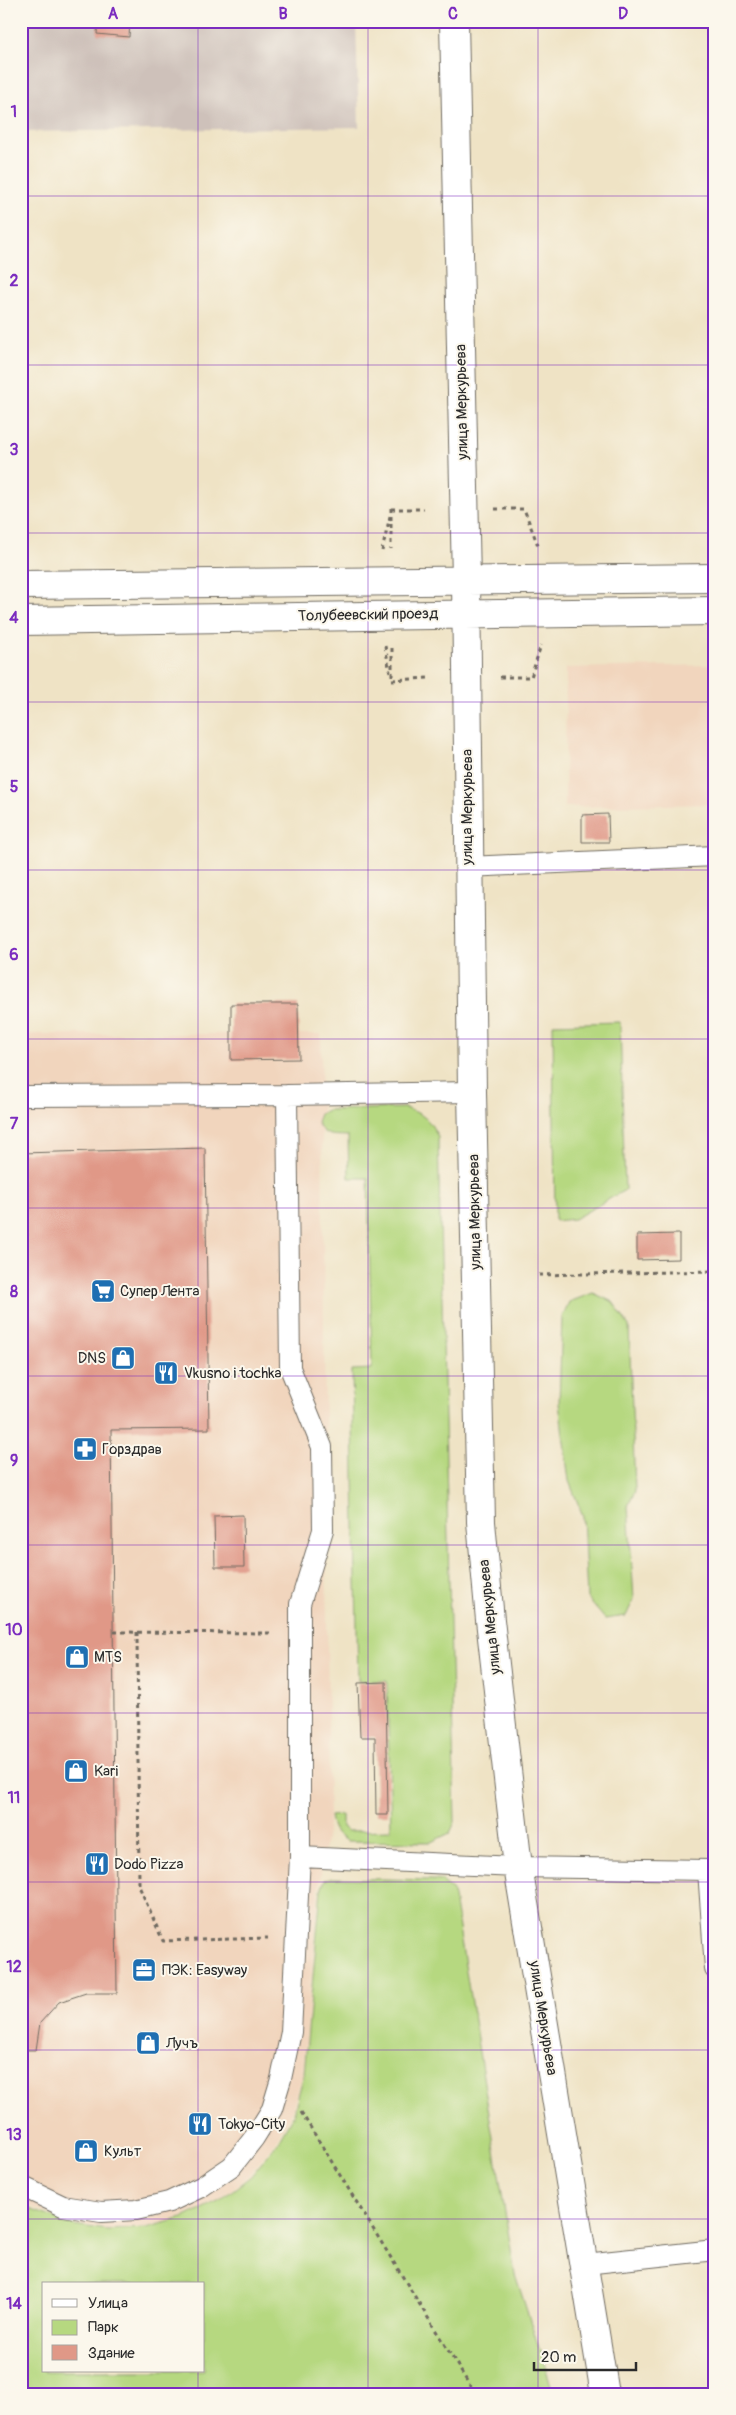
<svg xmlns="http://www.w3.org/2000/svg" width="736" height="2415" font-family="Pangolin,sans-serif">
<rect width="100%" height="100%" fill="#fbf7ec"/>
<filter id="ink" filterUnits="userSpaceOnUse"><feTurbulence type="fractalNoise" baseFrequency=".02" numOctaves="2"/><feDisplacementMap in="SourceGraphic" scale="10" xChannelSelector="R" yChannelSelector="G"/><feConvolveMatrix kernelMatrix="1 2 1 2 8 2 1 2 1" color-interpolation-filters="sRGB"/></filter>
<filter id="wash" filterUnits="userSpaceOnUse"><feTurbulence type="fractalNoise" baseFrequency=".0096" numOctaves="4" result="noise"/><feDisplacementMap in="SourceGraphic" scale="20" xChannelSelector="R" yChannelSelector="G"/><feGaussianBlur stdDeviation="1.12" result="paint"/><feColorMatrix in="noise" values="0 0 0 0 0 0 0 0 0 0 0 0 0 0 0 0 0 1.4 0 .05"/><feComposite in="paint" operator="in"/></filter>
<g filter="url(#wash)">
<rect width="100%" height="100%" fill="#efe3c5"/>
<path fill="#f1d5bd" d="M715,665V804L565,807L566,668Z
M21,1034H321L329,1817L319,1889L303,2074L290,2115L274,2143L249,2175L220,2199L183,2217L146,2227L108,2229L75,2223L21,2203Z"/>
<path fill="#cec1ba" d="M21,21H356L359,127L21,132Z"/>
<path fill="#b6d880" stroke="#708256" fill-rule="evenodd" d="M620,1022L625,1190L574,1219L555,1221L553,1024Z
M404,1108C424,1114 429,1119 438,1137L455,1822L450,1833L431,1842L347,1841C335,1835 332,1829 330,1816L342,1815V1827L347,1831L391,1830L387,1681H358L352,1370L372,1369L368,1178H349L348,1136C333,1135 324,1138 317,1122L320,1114L327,1110Z
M593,1293L613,1302L629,1326L635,1491L628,1506L634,1599L626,1616L605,1619L587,1598L583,1516L569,1481L559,1403L562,1317L569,1302Z
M331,1878L434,1880L442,1881L453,1891L515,2274L554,2394H21V2206L74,2225L107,2230L146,2228L183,2218L220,2200L251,2176L276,2145L293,2115L304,2074L321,1890L325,1880ZM44,2284H204V2371H44Z"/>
<g id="blocks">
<path fill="#e09887" d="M98,21H130L129,37L97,34Z
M608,814L609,842H582V815Z
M231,1004H298L299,1059L231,1060Z
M205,1148L209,1429L111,1430L117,1993H86L59,2002L40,2023L36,2050H21V1153Z
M679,1234V1259L637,1260V1235Z
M243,1515L244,1567H215L214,1516Z
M386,1682L388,1815H376L375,1737H360L358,1683Z"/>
</g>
</g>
<g filter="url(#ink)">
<use href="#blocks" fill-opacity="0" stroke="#706b61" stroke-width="1"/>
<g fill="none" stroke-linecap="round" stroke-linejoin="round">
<defs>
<path id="service" d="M468,867L715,856
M21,1096L287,1095L472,1092
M300,1857L518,1867L708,1870L715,1969
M21,2186L63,2206L101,2212L136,2210L169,2202L201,2187L232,2166L254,2138L272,2109L281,2079L291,2032L300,1857V1604L323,1530L322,1447L290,1368L287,1095
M585,2264L715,2250"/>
<path id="minor" d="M454,21L466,580L472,1092L481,1522L490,1620L518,1867L605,2394
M21,585L715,578
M21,621L715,611"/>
</defs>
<use href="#service" stroke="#706b61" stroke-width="22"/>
<use href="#minor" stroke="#706b61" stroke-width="30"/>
<path stroke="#706b61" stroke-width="3" stroke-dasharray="4 4" stroke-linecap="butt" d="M391,508V549
M391,509H424
M495,509H524L539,548
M382,551L390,516
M385,646L390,672
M392,648V680
M500,677H531L541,645
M392,680L429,678
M539,1275L715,1271
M114,1632L272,1633
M137,1632L139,1886L163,1941L268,1938
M301,2112L475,2394"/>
<use href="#service" stroke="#fff" stroke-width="20"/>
<use href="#minor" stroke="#fff" stroke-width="28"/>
</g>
</g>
<path fill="none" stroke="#7b2cbf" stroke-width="1" stroke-opacity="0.55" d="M198,21V2284M368,21V2394M538,21V2394M21,196H715M21,365H715M21,533H715M21,702H715M21,870H715M21,1039H715M21,1208H715M21,1376H715M21,1545H715M21,1713H715M21,1882H715M21,2050H715M21,2219H715M198,2371V2394"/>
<defs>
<symbol id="supermarket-square" viewBox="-11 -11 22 22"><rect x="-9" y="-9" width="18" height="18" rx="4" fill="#1f6fb2" stroke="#fbf7ec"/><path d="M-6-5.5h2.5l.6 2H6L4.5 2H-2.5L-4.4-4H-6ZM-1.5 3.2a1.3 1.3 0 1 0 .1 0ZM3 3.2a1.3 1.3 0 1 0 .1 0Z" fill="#fff"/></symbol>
<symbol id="shop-square" viewBox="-11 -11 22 22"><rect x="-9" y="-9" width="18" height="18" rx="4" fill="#1f6fb2" stroke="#fbf7ec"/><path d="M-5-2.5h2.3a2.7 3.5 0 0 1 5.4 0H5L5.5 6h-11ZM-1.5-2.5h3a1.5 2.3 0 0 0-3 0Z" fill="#fff"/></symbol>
<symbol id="restaurant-square" viewBox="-11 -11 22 22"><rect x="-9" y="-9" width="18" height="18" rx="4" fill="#1f6fb2" stroke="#fbf7ec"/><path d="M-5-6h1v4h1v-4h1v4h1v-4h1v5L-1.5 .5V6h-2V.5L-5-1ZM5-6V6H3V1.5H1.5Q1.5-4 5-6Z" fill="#fff"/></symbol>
<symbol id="pharmacy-square" viewBox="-11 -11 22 22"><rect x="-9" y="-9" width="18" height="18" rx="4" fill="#1f6fb2" stroke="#fbf7ec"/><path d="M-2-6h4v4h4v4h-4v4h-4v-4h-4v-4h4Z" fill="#fff"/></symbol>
<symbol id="office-square" viewBox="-11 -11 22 22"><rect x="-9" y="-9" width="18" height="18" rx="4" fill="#1f6fb2" stroke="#fbf7ec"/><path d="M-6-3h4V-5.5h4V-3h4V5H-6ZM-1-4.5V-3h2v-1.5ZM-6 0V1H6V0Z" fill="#fff"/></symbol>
</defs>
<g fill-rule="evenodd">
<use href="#supermarket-square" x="89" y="1277" width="28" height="28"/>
<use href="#shop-square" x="109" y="1344" width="28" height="28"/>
<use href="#restaurant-square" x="152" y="1359" width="28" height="28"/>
<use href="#pharmacy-square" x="71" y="1435" width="28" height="28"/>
<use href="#shop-square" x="63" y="1643" width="28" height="28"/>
<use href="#shop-square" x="62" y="1757" width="28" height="28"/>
<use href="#restaurant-square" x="83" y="1850" width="28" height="28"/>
<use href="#office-square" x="130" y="1956" width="28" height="28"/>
<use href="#shop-square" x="134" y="2029" width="28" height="28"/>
<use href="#restaurant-square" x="186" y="2110" width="28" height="28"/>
<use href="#shop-square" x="72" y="2137" width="28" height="28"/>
</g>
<g text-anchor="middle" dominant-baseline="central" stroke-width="4" stroke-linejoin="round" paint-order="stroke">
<g font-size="15" fill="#2b2b2b" stroke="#fbf7ec">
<text transform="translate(462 402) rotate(-91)">улица Меркурьева</text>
<text transform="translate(368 615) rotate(-1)">Толубеевский проезд</text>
<text transform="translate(467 807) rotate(-90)">улица Меркурьева</text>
<text transform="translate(475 1212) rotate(-91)">улица Меркурьева</text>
<text transform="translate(490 1617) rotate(-96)">улица Меркурьева</text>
<text transform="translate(543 2018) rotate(81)">улица Меркурьева</text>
</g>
<g font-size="15" fill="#2b2b2b" stroke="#fbf7ec" text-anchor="start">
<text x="120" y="1291">Супер Лента</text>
<text x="106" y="1358" text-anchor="end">DNS</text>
<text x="184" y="1373">Vkusno i tochka</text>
<text x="102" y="1449">Горздрав</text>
<text x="94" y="1657">MTS</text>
<text x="94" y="1771">Kari</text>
<text x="114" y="1864">Dodo Pizza</text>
<text x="162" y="1970">ПЭК: Easyway</text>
<text x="166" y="2043">Лучъ</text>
<text x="218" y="2124">Tokyo-City</text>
<text x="104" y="2151">Культ</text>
</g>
</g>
<rect width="736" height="2415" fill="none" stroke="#fbf7ec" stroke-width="55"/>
<rect x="42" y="2282" width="162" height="90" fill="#fbf7ec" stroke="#a8a59f"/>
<rect x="52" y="2299" width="25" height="8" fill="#ffffff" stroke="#a8a59f"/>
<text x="88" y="2308" font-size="15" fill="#2b2b2b">Улица</text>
<rect x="52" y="2320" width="25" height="15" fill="#b6d880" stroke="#a8a59f"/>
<text x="88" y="2332" font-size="15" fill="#2b2b2b">Парк</text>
<rect x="52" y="2345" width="25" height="15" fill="#e09887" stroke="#a8a59f"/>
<text x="88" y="2358" font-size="15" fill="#2b2b2b">Здание</text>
<path d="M534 2362v8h102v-8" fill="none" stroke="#2b2b2b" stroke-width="2.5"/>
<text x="541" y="2362" font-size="15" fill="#2b2b2b" stroke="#fbf7ec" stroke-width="4" paint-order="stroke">20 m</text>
<rect x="28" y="28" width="680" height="2360" fill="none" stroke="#7b2cbf" stroke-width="2"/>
<g font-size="16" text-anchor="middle" font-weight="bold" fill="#7b2cbf">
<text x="113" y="19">A</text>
<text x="283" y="19">B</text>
<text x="453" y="19">C</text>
<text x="623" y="19">D</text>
<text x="14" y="117">1</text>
<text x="14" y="286">2</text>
<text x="14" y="455">3</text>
<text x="14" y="623">4</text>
<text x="14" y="792">5</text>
<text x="14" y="960">6</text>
<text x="14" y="1129">7</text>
<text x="14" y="1297">8</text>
<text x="14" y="1466">9</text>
<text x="14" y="1635">10</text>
<text x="14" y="1803">11</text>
<text x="14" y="1972">12</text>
<text x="14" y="2140">13</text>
<text x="14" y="2309">14</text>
</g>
</svg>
